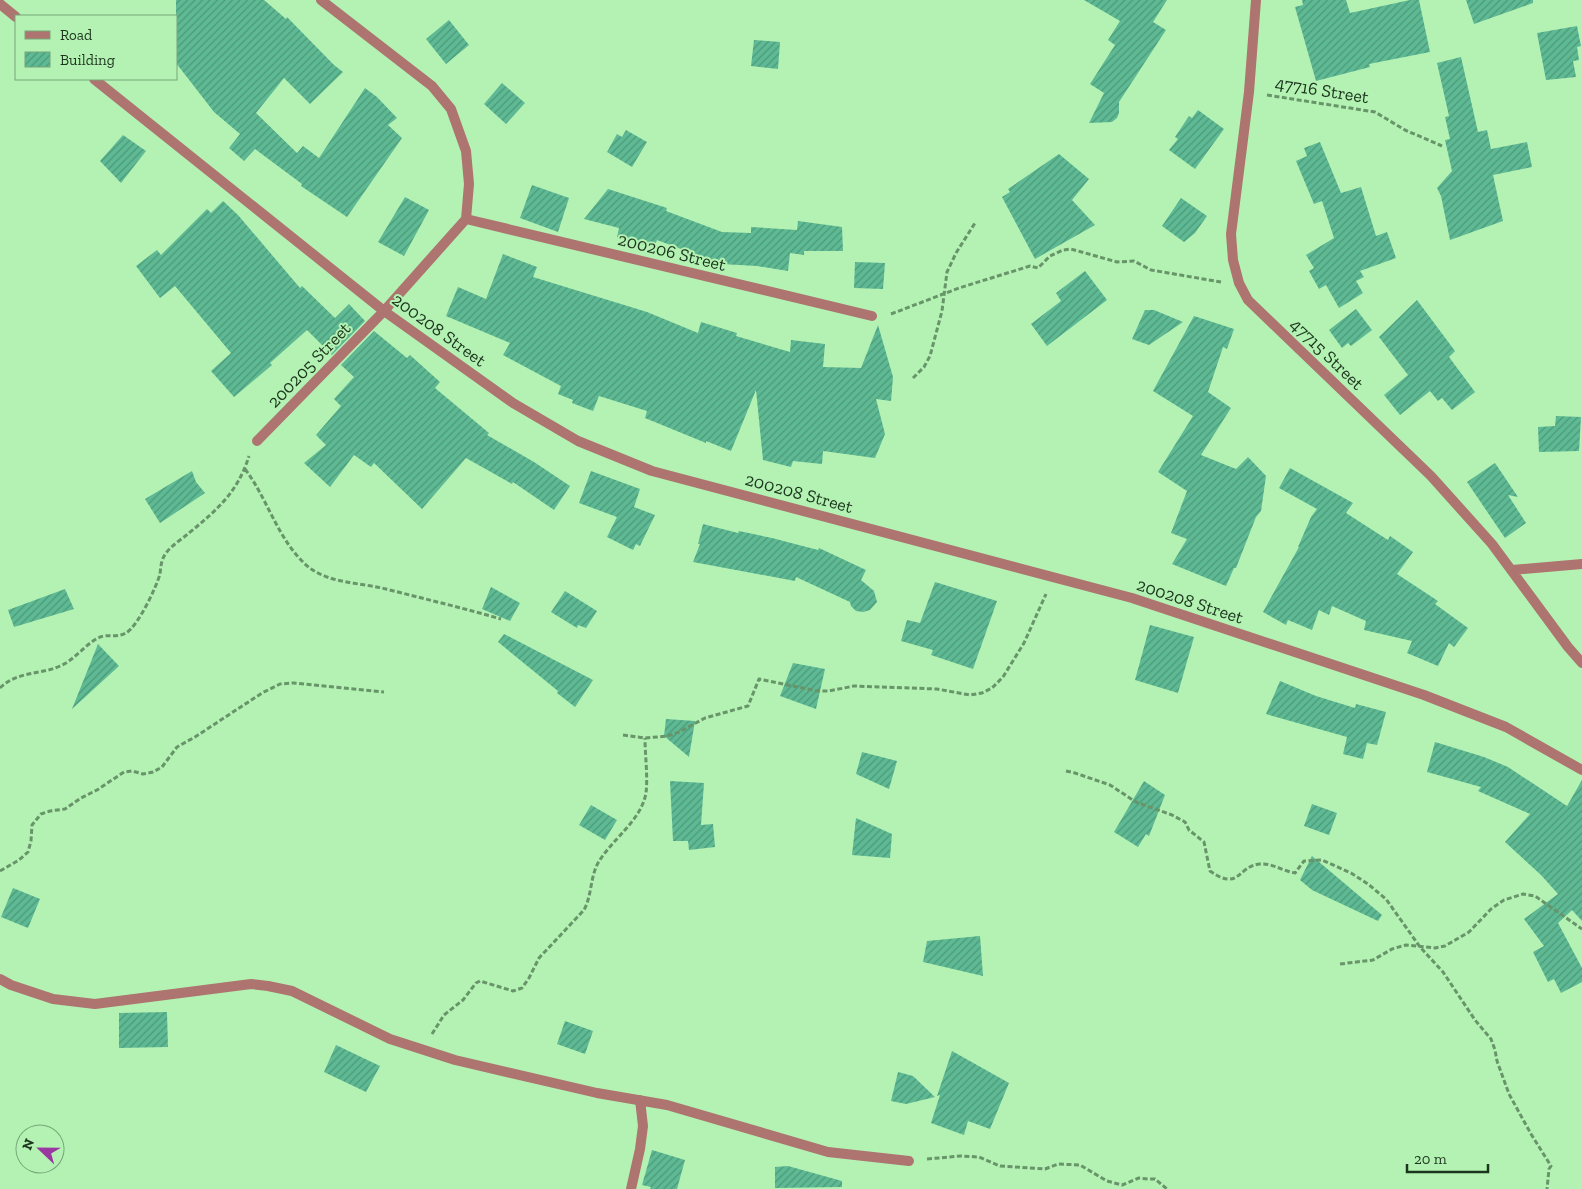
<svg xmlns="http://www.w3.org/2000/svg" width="1582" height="1189" font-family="'Zilla Slab',serif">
<defs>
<pattern id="building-hatch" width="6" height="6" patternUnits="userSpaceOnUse" patternTransform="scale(1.25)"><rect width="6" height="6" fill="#5eba94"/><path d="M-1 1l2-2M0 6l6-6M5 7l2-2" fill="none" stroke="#4d9878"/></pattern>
</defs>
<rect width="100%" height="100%" fill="#b4f2b4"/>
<path fill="url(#building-hatch)" d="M176,0H264L286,19L287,17L334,65L343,72L310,104L284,78L256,113L297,153L303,146L319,158L365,88L377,97L397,118L388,125L402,138L347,217L301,186L302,184L255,149L244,161L229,148L240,134L214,112L176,63Z
M1084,0H1167L1153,22L1166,30L1119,102V113L1117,118L1112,122L1089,123L1104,93L1090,84L1115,45L1108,40L1120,21Z
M1302,0H1346L1350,13L1410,0H1419L1430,52L1369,64L1370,67L1316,81L1295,7L1303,5Z
M1466,0H1533V3L1474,24Z
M449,20L469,45L446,64L426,39Z
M1577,26L1581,46L1577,47L1579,60L1573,61L1576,77L1546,80L1537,33Z
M754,40L780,42L778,69L751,66Z
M1461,57L1478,132L1487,130L1491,149L1527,142L1532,167L1493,175L1503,221L1450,240L1441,196L1437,188L1452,171L1445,140L1450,139L1445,117L1449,116L1437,63Z
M502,83L525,103L506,124L484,104Z
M1198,110L1224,129L1195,169L1169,150L1178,139L1175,137L1189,116L1192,118Z
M626,130L647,142L632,167L607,152L617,134L622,137Z
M123,135L146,151L121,183L100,161Z
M1320,142L1341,193L1361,187L1376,236L1387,232L1396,258L1360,271L1364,277L1356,281L1363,293L1339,308L1326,285L1319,289L1309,271L1314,268L1306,255L1334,238L1322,201L1314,204L1296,161L1307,156L1304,148Z
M1059,154L1089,179L1072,200L1095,225L1035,259L1002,197L1010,192L1008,189Z
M532,185L569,198L558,232L520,218Z
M608,189L667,208L666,211L722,232L751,233V227L797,230L798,221L842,227L843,251H804V255L790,253L788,271L757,266L721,264L657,240L654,248L617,237L619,228L584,219Z
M405,197L429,210L404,256L378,242Z
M1181,198L1207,216L1195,233L1184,242L1162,226Z
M223,201L238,215L300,288L302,286L335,318L349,304L365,321L332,355L307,330L270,363L272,365L234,397L211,371L231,353L175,286L160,298L136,266L157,250L161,255L207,209L211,213Z
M503,254L537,267L533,277L647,312L698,333L701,322L737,333L736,336L790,352L791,340L825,344L823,367L861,368L878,325L893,377L891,401L876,399L885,434L875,458L823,451L822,464L793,461L791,467L763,460L756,390L731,451L706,441V443L645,418L647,411L599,396L593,411L572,403L573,400L558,394L561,386L503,355L510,343L446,316L458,287L486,299Z
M855,262L885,263L883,289L854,288Z
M1085,271L1107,300L1047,346L1031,324L1061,301L1056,293Z
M1417,300L1455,351L1449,357L1475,392L1452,410L1442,398L1438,401L1430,391L1400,415L1384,395L1408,375L1379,337Z
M1356,309L1372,330L1351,346L1348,343L1342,348L1329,330Z
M1145,310H1154L1183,322L1149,345L1132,339Z
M1194,316L1234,329L1227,349L1223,347L1208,392L1231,408L1201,455L1236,469L1248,457L1266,476L1261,511L1256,517L1236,568H1234L1226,586L1172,564L1187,539L1171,533L1187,491L1158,472L1193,416L1153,391Z
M374,331L407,358L410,355L440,382L435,388L489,433L487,435L534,462L570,486L554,510L513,482L512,484L466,458L422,509L374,463L371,467L354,455L330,487L304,463L326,445L316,435L341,406L334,399L354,377L341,365Z
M1556,416L1581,417L1579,451L1539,452L1538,427L1555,426Z
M1495,463L1518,497L1508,495L1526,523L1505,538L1467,482Z
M1290,468L1353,503L1346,513L1388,540L1390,536L1413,552L1397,574L1438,601L1435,604L1468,628L1454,647L1449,643L1438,666L1407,653L1412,641L1364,630L1366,621L1332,606L1329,615L1319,610L1312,630L1288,620L1286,625L1263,612L1299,547H1298L1311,517L1317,509L1279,488Z
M192,471L196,482L205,493L160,523L145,499Z
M591,471L640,489L634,507L655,515L640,546L636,544L633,550L607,537L617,517L579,503Z
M703,524L738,533L739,531L772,538L818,550L819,548L866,570L861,580L874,591L877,602L870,610L863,612L856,611L851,606L850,602L796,577L795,581L693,562L700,544H698Z
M935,582L997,601L973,669L931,655L933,650L901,641L907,620L920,623Z
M491,587L520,603L510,621L482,609Z
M65,589L74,609L14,627L8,610Z
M565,591L597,611L586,628L578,625L577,628L551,612Z
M1150,625L1194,637L1178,693L1135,680Z
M504,634L593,680L575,707L557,693L558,691L498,642Z
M98,644L119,666L72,709Z
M793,663L825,669L816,709L780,696Z
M1280,681L1316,696L1355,708L1356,704L1386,712L1377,745L1367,743L1363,759L1343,754L1347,737L1266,714Z
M666,719L695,721L689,757L664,736Z
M1435,742L1484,757L1508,767L1567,806L1582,780V921L1572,910L1558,923L1582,968V982L1561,993L1554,979L1548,982L1533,952L1544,946L1524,919L1558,894L1541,875L1505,842L1530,814L1478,791L1481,787L1427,772Z
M862,752L897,761L889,789L856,774Z
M670,781L704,783L701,825L713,824L715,847L689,850L688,841H673Z
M1144,781L1165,795L1149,836L1146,834L1138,847L1114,832Z
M1312,804L1337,813L1329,835L1304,826Z
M591,805L617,820L605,840L579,825Z
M856,818L892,834L890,858L852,855Z
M1312,856L1382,915L1378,921L1312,890L1300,880Z
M13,888L40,899L28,928L1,917Z
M980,936L983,976L923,962L927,941Z
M167,1012L168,1047L119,1048V1013Z
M565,1021L593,1031L585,1054L557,1044Z
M336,1045L380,1066L366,1092L324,1072Z
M952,1051L1009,1083L990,1129L968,1121L964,1135L931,1123L940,1095L937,1096Z
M898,1072L913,1076L935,1097L906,1104L891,1101Z
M652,1150L685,1160L677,1189H650L651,1187L642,1185Z
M788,1166L842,1181V1187L775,1188V1167Z"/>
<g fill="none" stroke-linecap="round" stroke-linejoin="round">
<path stroke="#689469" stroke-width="3" stroke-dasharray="5 2.5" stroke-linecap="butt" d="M1267,95L1375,112L1405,130L1442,146
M891,314L959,288L1030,266L1038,268L1050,256L1063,250L1071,249L1117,262L1134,261L1151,270L1221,282
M913,378L924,367L930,356L942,311L947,272L956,253L975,223
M245,469C267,498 277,537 304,563C325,584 359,582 386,589C425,599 463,608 501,619
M0,688C17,671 40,675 60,666C75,660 85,644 100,637C108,634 117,638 126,633C138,626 156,588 160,574C161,566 161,560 166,553C172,545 182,539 189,533C217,510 238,492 249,456
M623,735L645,738L668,736L679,732L705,718L748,706L759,679L817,691H829L854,686L937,689L970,695L982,693L992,688L1003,677L1024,643L1046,594
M1066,771L1075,773L1110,785L1136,802L1172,815L1185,822L1189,830L1204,842L1210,871C1240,892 1237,866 1260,864C1272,863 1283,871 1295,873L1304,861L1322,860L1351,873L1368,884L1386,899L1420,947L1443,972L1475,1020L1491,1039L1495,1050L1497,1061L1509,1094L1531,1134L1551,1166L1549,1169L1547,1189
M0,871L19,860L28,852L31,841L32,825L41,814L50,811L65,809L81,798L97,790L124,772L132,771L143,774L153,772L162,767L177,747L195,737L262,693L280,684L293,683L384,692
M1340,964L1373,960L1392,949L1406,945L1435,948L1445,946L1469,932L1491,909L1504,900L1523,894L1535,896L1582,929
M432,1034L444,1015L463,1000L476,983L480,981L513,991L522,988L529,978L539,958L584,910C592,895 590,878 598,863C612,839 641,821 646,793C648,778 645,754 645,738
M927,1159L961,1156L979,1157L1000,1166L1045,1169L1058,1164L1080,1165L1107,1181L1122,1185L1139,1178L1148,1179H1155L1167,1189"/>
<path stroke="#ae746f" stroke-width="10" d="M1256,0L1249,92L1231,234L1233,260L1239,283L1248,300L1431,476L1492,544L1568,647L1582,663
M0,4L16,17
M94,79L384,311L513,403L578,441L652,471L1132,598L1424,695L1506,727L1582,770
M466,219L872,316
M257,441L384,311L466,219L469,184L466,151L451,109L432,86L321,0
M1512,570L1582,564
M0,979L11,985L53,999L95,1004L251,984L268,986L292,991L390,1039L455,1060L597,1093L667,1105L828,1152L909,1161
M631,1189L640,1149L643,1126L640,1100"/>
</g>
<g text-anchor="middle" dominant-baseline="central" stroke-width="4" stroke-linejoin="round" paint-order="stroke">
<g font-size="18" fill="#1c351d" stroke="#b4f2b4">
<text transform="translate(1322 90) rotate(9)">47716 Street</text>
<text transform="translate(672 252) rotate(14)">200206 Street</text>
<text transform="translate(439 330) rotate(36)">200208 Street</text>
<text transform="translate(1327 354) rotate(44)">47715 Street</text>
<text transform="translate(309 365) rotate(-46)">200205 Street</text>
<text transform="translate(799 493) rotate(15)">200208 Street</text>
<text transform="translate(1190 601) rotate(18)">200208 Street</text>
</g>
</g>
<rect x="15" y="15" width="162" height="65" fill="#b4f2b4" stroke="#77a678"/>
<rect x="25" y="31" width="25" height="8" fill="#ae746f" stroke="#77a678"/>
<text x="60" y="40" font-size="15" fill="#1c351d">Road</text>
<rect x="25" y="52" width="25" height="15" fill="url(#building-hatch)" stroke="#77a678"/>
<text x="60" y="65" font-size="15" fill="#1c351d">Building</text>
<g transform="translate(40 1149) rotate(292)"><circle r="24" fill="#b4f2b4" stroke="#77a678"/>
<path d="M0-4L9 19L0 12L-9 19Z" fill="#9838a0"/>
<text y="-8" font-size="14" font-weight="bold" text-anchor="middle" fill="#1c351d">N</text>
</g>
<path d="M1407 1164v8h81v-8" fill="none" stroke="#1c351d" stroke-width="2.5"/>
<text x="1414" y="1164" font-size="15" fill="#1c351d" stroke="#b4f2b4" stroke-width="4" paint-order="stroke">20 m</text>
</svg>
